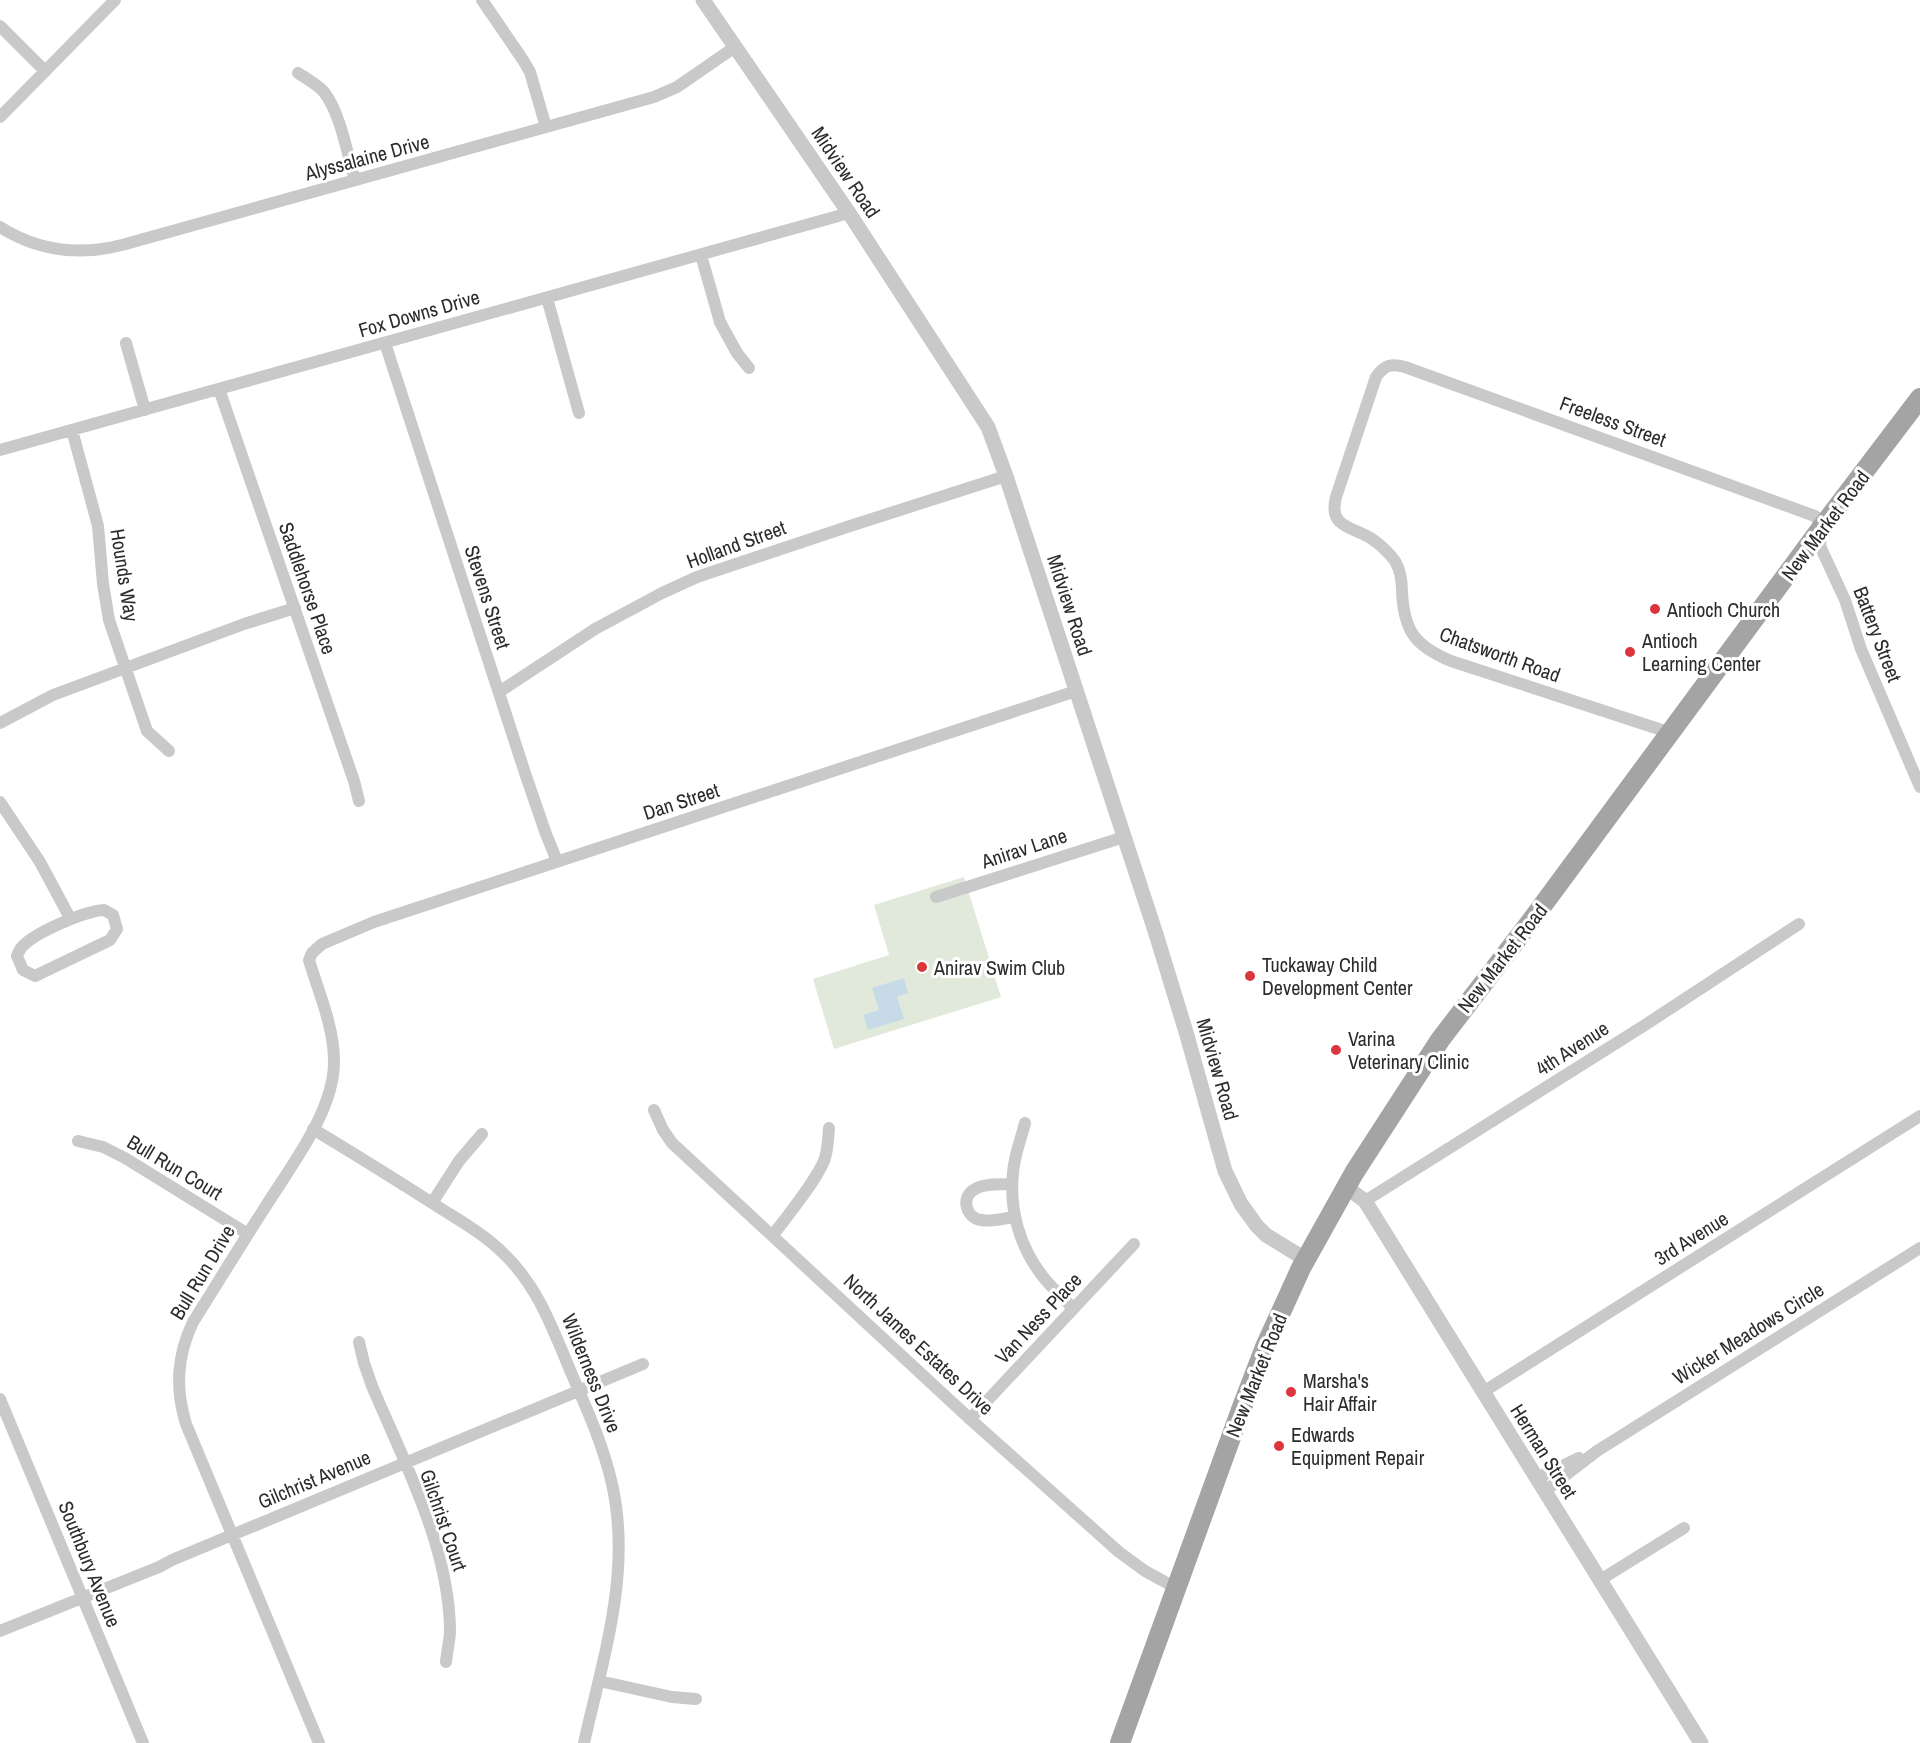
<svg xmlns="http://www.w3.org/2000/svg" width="1920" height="1743" font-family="'Archivo Narrow',sans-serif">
<rect width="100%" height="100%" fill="#fff"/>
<path fill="#e1e9da" d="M964,877L1001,997L834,1049L813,979L889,955L874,905Z"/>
<path fill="#c6dae8" d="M904,978L908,993L897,997L904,1019L868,1030L863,1015L879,1010L872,988Z"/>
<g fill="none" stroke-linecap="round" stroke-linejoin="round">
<path stroke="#c9c9c9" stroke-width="12" d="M482,0L523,60L530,72L546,127
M0,26L45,71
M298,73C307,79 317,84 324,92C341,114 347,154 355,180
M0,117L115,0
M0,227C38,251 79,256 122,245L654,97L677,87L735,47
M701,255L720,322L737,353L749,368
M547,298L579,413
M126,343L145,410
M385,343L526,776L546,834L557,861
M219,389L354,781L359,801
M72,430L98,526L103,584L109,620L147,731L169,751
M0,450L849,213
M499,692L595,629L662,593L697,577L850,526L1006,476
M0,723L53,695L244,624L295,608
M1671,733L1451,661C1415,646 1404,631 1402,592C1402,581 1401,571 1395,561C1389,553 1381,545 1372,539C1352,526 1328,528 1336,497L1376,377C1384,365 1392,363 1405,367L1815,516L1822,527L1820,546L1845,600L1861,649L1920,787
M0,802L40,862L70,918
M936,897L1124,837
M104,910L113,915L117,929L110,940L35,976L23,970L17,956C18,953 20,950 21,948C33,933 85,911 104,910Z
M654,1110L663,1130L672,1143L970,1419L1119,1552L1145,1571L1176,1588
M1025,1123C1021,1139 1014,1156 1013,1173C1009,1210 1020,1248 1044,1278C1053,1289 1063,1298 1073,1308
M313,1129C356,1155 398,1181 440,1208C462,1222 485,1235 503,1253C537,1285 552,1327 570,1370C586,1407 603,1444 612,1484C632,1572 603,1658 584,1743
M78,1141L103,1147L125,1158L248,1234
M1012,1184C1000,1185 985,1183 975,1189C960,1197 966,1218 981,1220C992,1222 1004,1218 1014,1217
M1365,1201L1645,1025L1799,924
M432,1203L459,1161L482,1134
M773,1235C788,1215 814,1184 824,1161C828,1151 828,1139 829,1128
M359,1342L364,1363L372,1386C404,1462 449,1546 450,1630C450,1640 447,1651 446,1662
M1483,1392L1920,1116
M0,1399L143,1743
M970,1419L1134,1244
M1537,1478L1579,1458
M1545,1491L1597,1451L1920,1248
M1600,1580L1684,1528
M0,1631L159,1567L172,1560L643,1364
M599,1681L672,1697L696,1699
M319,1743L186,1424C175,1388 177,1356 193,1322C217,1284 240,1246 264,1209C290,1167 334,1112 334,1062C334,1026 319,994 309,960L312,953L322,944L374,922L1076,691"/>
<path stroke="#c9c9c9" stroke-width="15" d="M703,0L849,213L988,427L1006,476L1156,934L1186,1032L1225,1171L1241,1204L1257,1226L1266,1235L1305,1259
M1346,1187L1365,1201L1701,1743"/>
<path stroke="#a4a4a4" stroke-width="20" d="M1120,1743L1242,1407L1265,1347L1301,1268L1354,1173L1440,1040L1531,921L1822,527L1920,398"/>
</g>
<g fill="#da363c" stroke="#fff" stroke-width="2">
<circle cx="1655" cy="609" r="6"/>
<circle cx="1630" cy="652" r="6"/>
<circle cx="922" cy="967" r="6"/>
<circle cx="1250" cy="976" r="6"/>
<circle cx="1336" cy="1050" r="6"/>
<circle cx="1291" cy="1392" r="6"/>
<circle cx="1279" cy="1446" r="6"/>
</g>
<g text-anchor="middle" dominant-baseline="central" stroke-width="6" stroke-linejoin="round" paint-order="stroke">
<g font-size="20" fill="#2c2c2c" stroke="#fff">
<text transform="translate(367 157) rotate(-15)">Alyssalaine Drive</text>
<text transform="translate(846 172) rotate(56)">Midview Road</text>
<text transform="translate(419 313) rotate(-16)">Fox Downs Drive</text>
<text transform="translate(1613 421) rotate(20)">Freeless Street</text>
<text transform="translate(1825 525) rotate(-53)">New Market Road</text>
<text transform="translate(736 544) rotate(-20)">Holland Street</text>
<text transform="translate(125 575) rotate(81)">Hounds Way</text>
<text transform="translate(308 588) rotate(71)">Saddlehorse Place</text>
<text transform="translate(488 597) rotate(72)">Stevens Street</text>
<text transform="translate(1070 605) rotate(72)">Midview Road</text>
<text transform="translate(1878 634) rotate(69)">Battery Street</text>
<text transform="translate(1500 654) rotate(20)">Chatsworth Road</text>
<text transform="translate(681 801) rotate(-18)">Dan Street</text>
<text transform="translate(1024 848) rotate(-18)">Anirav Lane</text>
<text transform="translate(1502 958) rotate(-52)">New Market Road</text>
<text transform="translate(1572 1048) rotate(-33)">4th Avenue</text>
<text transform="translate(1218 1069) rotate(74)">Midview Road</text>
<text transform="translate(175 1167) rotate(31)">Bull Run Court</text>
<text transform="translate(1691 1238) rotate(-32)">3rd Avenue</text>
<text transform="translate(202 1272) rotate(-59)">Bull Run Drive</text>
<text transform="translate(1038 1318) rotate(-47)">Van Ness Place</text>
<text transform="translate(1748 1333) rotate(-32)">Wicker Meadows Circle</text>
<text transform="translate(919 1344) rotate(43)">North James Estates Drive</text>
<text transform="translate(592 1373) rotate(68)">Wilderness Drive</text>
<text transform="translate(1256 1375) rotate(-68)">New Market Road</text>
<text transform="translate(1544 1451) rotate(58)">Herman Street</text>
<text transform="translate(314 1479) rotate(-23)">Gilchrist Avenue</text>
<text transform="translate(444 1520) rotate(71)">Gilchrist Court</text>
<text transform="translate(90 1564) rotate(68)">Southbury Avenue</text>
</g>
<g font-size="20" fill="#2c2c2c" stroke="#fff" text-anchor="start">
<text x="1667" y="609">Antioch Church</text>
<text x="1642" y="640">Antioch<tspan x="1642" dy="23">Learning Center</tspan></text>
<text x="1262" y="964">Tuckaway Child<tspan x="1262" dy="23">Development Center</tspan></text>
<text x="934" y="967">Anirav Swim Club</text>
<text x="1348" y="1038">Varina<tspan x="1348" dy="23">Veterinary Clinic</tspan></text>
<text x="1303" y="1380">Marsha's<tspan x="1303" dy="23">Hair Affair</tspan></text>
<text x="1291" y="1434">Edwards<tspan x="1291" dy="23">Equipment Repair</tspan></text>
</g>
</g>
</svg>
